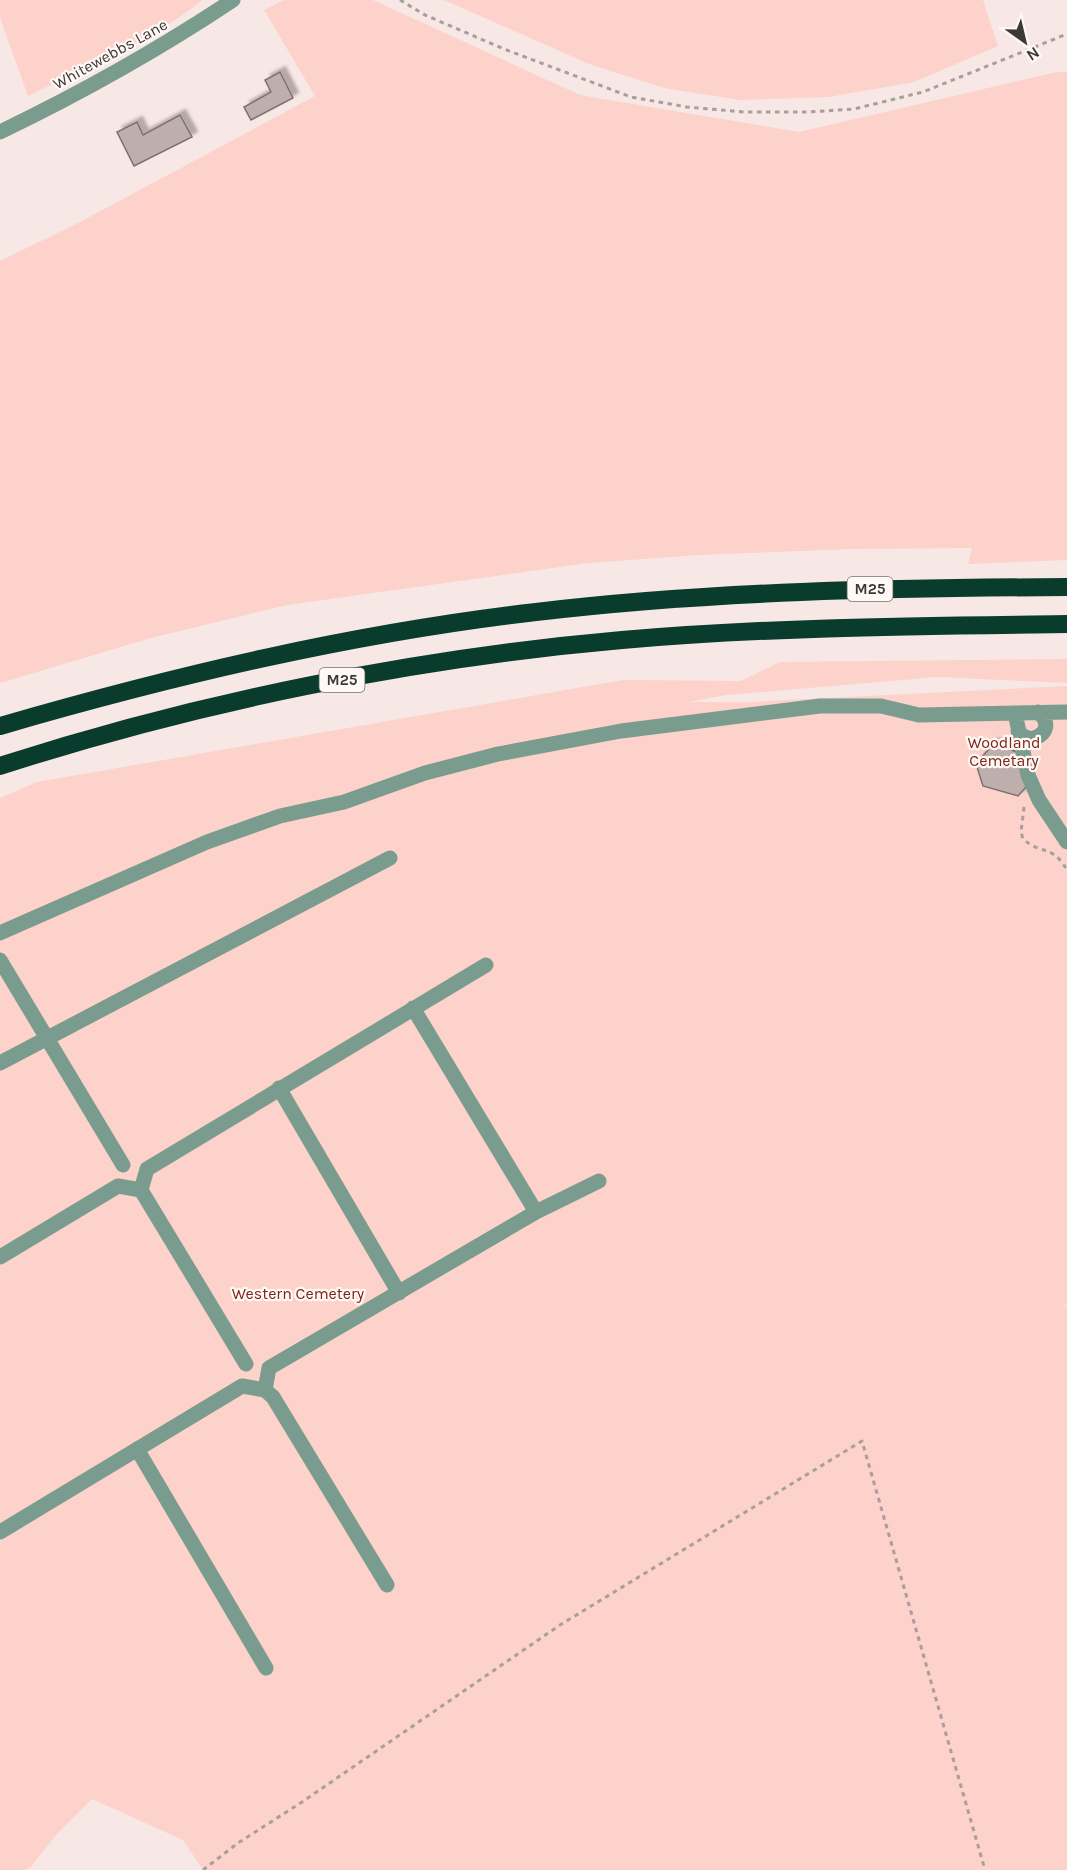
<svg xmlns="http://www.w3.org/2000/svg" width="1067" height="1870" font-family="Karla,sans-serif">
<defs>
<filter id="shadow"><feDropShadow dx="5.5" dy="-5.5" stdDeviation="1.5" flood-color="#0004"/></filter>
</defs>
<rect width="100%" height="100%" fill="#f8e8e5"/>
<path fill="#fcd2ca" d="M0,0H202C156,39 83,69 28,96L0,18Z
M284,0H373L580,95L799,132L1057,72H1067V560L968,564L972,548L853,549L699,555L588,563L287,605L151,638L0,683V261L80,222L315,96L264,10Z
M444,0H983L998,46L914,82L829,97L740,100L664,88L589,64Z
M1067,659V683L938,677L726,695L689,702H749L1067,686V1304L1059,1310L1067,1305V1870H203L183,1840L92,1799L56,1835L30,1868L25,1870H0V798L37,782L623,680L741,681L780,662Z"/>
<path fill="#beafac" stroke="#7e706d" stroke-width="1.5" filter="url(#shadow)" d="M280,72L293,98L251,120L244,107L271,92L265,80Z
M180,115L192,137L134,166L117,132L137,122L143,135Z
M993,744L1017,752L1027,786L1018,796L983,786L976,764Z"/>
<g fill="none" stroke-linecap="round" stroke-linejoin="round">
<path stroke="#aa9e9c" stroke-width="3" stroke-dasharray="4.5 4.5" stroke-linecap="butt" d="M400,0L425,15L504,49L631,97L687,107L744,112H808L854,109L923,92L1067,34
M1024,807L1021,832L1023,839C1041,855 1052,844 1067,870
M203,1870L238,1843L302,1802L560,1625L862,1441L985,1870"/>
<path stroke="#799c8e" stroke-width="15" d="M0,132C81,93 158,50 233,0
M1015,713L1028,775L1039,800L1067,842
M1018,731L1023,736L1031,739C1047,735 1051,723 1038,712
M0,933L207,842L280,816L344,802L425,773L498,754L621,731L820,706H881L919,715L1067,712
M0,960L123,1165
M413,1008L536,1212
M0,1063L390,858
M279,1088L399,1293
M141,1190L246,1364
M0,1257L118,1186L141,1190L147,1169L486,965
M265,1390L273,1397L387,1585
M137,1449L266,1668
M0,1532L242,1386L265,1390L269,1368L536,1212L599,1181"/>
<path stroke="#093c2d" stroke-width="18" d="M0,726C176,675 354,633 536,612C712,591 890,588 1067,587
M0,766C197,702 416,658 622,640C770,627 918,626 1067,624"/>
</g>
<g text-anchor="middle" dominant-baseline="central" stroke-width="4.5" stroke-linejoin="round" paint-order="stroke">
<g fill="#fef8f6" stroke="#787270" stroke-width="1.5">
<rect x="847.5" y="577" width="45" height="24" rx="4.5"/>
<rect x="319.5" y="668" width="45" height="24" rx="4.5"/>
</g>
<g font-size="15" font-weight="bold" fill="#3e3837">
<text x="870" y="589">M25</text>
<text x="342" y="680">M25</text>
</g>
<g font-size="16" fill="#3e3837" stroke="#fef8f6">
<text transform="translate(110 54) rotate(-29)">Whitewebbs Lane</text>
</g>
<g font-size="16" fill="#802416" stroke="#fef8f6">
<text x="1004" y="742">Woodland<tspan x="1004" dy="18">Cemetary</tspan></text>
<text x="298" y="1293">Western Cemetery</text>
</g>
</g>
<g transform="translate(1025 42) rotate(146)" stroke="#fef8f6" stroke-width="4.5" paint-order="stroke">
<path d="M0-4.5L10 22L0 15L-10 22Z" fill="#3e3837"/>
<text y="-9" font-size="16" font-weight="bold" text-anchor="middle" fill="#3e3837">N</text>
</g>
</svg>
